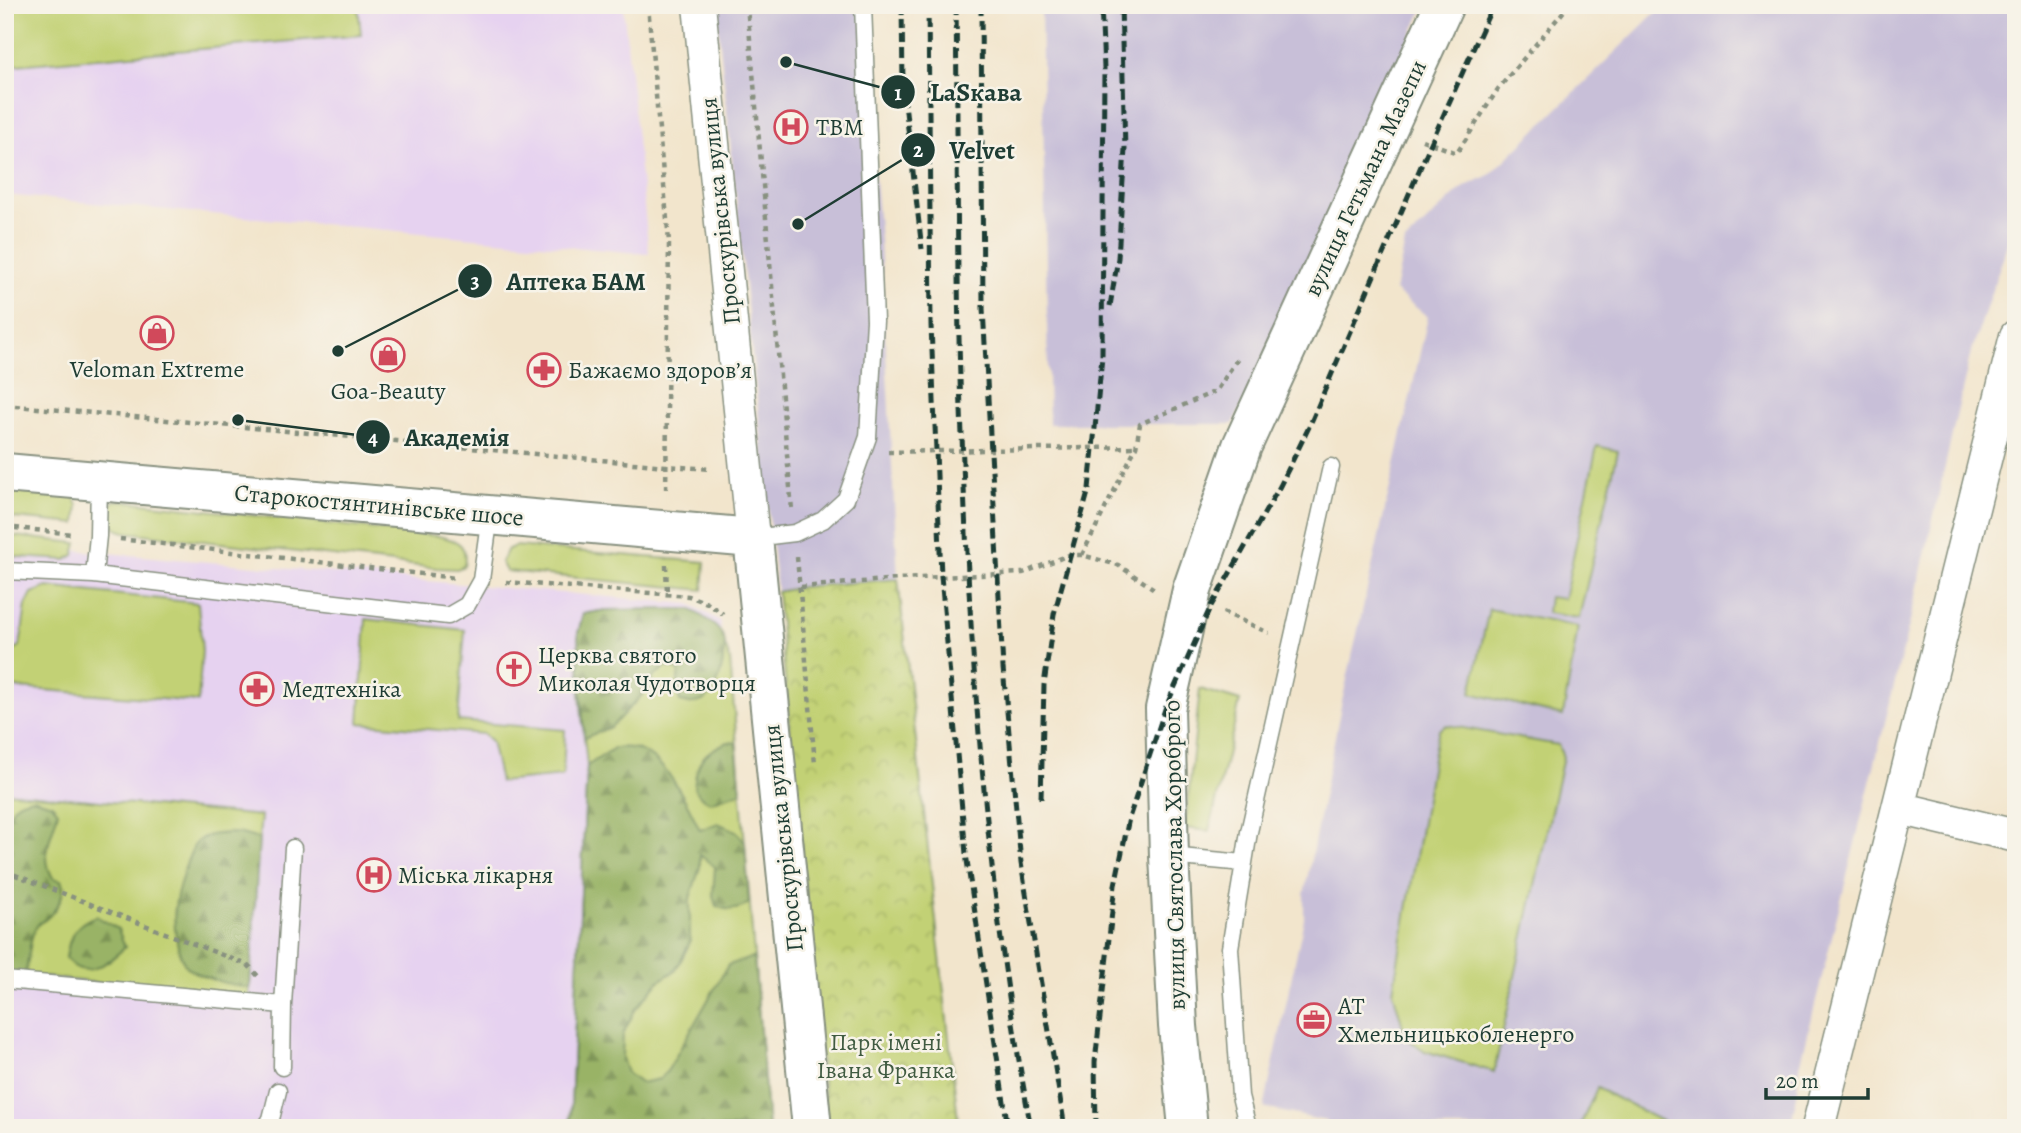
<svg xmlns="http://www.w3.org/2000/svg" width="2021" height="1133" font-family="Alegreya,serif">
<defs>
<pattern id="forest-firs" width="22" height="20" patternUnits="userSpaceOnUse" patternTransform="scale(1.75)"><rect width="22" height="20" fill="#99b366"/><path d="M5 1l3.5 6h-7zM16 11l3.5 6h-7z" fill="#7c9355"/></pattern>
<pattern id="park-crowns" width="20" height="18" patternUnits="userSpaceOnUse" patternTransform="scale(1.75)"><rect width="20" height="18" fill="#c2d174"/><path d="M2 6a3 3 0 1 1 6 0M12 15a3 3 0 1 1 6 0" fill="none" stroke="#a6b465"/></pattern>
</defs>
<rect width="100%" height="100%" fill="#f7f3e8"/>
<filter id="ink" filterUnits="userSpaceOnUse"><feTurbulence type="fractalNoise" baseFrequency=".0143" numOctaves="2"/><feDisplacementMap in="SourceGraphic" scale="14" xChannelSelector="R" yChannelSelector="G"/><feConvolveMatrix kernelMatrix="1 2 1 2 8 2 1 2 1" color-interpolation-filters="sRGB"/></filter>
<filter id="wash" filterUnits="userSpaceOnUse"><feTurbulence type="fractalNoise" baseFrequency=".00686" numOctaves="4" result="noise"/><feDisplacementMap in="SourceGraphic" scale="28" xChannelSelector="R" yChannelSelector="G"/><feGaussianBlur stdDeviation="1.57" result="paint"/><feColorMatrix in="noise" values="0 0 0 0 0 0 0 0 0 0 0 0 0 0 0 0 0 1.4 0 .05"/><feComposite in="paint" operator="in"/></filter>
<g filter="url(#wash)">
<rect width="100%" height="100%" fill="#f2e5cc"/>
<path fill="#e6d2f0" d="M5,5H623L649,254L5,195Z
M5,544L690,604L720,621L766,1128H5Z"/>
<path fill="#c8bfd8" d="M716,5H861L880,241L898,579L801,587L777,592Z
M1041,5H1425L1233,424H1049Z
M1663,5H2016V217L1969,360L1910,621L1797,1078L1798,1090L1790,1128H1325L1326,1121L1264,1108L1304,919V895L1341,706L1428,317L1395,291L1405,242L1462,188L1491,174Z"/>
<path fill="#c2d174" stroke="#708754" stroke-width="2" d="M5,5H358L361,35L5,66Z
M1597,446L1618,451L1579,618L1547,613L1549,597L1564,599Z
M5,488L73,494L78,505L76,524L5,517Z
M116,500L438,536C457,540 468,544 464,566L457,569L437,568L125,532L116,529L110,520L111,504Z
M5,535L77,543L74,555L66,560L5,556Z
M516,546L705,562L703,590L506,571L501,562L508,549Z
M47,587L198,603L202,651L198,702L5,687V652L11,653L20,646L26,605L32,593Z
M690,609C716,626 721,630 730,660L768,1128H570L587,766L580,695L578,633L583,614L606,610Z
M1489,609L1578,627L1563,716L1471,693Z
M366,619L465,630L458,721L565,730L563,776L500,782L491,741L483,734L359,723Z
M1200,689L1240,701L1209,831L1185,828Z
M1447,725L1558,745L1563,757L1494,1072L1425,1051L1406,1038L1393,991L1435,746L1439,730Z
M5,792L261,816L255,882L249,999L5,973Z
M1597,1088L1675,1128H1579Z"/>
<path fill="url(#forest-firs)" stroke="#5c784d" stroke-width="2" d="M690,609C703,617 722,626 725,643C725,648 723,655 723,660C719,686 712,709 680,702L677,690L679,670L666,667L654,676L650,687L611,727L584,738L578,633L583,614L606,610Z
M728,742L736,743L741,792L710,802L702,798L694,788C696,761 703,752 728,742Z
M614,748C619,748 625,747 631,748C664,753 687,802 700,830L718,823L736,831L745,843L749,903C737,911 729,911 716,906L713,896L715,867L700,855V867L690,898V942L676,970L659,981L635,1010L623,1034L622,1058L627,1073L640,1083L660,1079L668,1070L728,965L754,957L768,1128H570L587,766Z
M33,798L52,804L58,811C53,835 39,854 53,878L61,880C68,893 56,910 46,919C40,924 41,920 37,926C29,936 29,962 25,976L5,973V826C12,808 13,801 33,798Z
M238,833L259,839L250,988C234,986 196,977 186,966C177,956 173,921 175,908C176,894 188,853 197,842C207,832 225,834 238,833Z
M96,916L118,929L125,947C109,963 83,983 66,958C69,937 74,924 96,916Z"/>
<path fill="url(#park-crowns)" stroke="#708754" stroke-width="2" d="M898,579L959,1128H827L777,592L801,587Z"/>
</g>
<g filter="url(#ink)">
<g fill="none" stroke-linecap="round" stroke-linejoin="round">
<defs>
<path id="service" d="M99,481L98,536L94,575L448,616L467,605L481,580L490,515
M753,538L795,533L823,520L846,499L868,437L875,321L863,5
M5,571L94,575
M1170,856L1244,863
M5,980L283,1005
M282,1067L283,1005L293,848
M265,1128L271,1119L278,1091
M1248,1128L1240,1096L1230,948L1249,832L1331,467"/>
<path id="minor" d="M699,5L753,538
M1899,808L2016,836
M1818,1128L2016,336"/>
<path id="secondary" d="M1188,1128L1178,1026L1169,856L1165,709L1192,590L1242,446L1444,5"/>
<path id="primary" d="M5,473L753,538L812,1128"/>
</defs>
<use href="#service" stroke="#889180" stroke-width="19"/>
<use href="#minor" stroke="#889180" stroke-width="35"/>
<use href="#secondary" stroke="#889180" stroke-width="42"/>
<use href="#primary" stroke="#889180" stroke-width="42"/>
<path stroke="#889180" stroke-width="4.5" stroke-dasharray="5 5" stroke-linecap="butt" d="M648,5L669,242L666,493
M747,5L792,510
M1422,140L1457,153L1498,89L1569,5
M5,405L666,466L712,469
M888,452L1136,447
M5,527L73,534
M120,539L456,578
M1082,555L1136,447L1140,424L1216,391L1238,358
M797,557L815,764
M666,565L667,594
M506,582L689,596L707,603L723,614
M801,587L898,579L1023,573L1069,555H1082L1118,565L1156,590
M1223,612L1269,633
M5,871L248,965L258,976"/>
<use href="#service" stroke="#fff" stroke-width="16"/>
<use href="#minor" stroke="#fff" stroke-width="32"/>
<use href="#secondary" stroke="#fff" stroke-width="38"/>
<use href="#primary" stroke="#fff" stroke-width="38"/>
<path stroke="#1f3d34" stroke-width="5" stroke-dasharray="10 5" stroke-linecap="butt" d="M902,5L903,86L922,249
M928,5L931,325L941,576L966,854L1008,1128
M956,5C958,149 956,292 962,435C970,667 988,900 1031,1128
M981,5L983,308L1003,668L1021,863L1065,1128
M1110,306L1118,258L1125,149L1121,5
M1041,799L1044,685L1054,614L1089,489L1102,357L1104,68L1101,5
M1096,1128L1095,1062L1115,885L1129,818L1165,709L1211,606L1280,486L1309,427L1430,145L1493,5"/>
</g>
</g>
<defs>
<symbol id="hospital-ring" viewBox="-11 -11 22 22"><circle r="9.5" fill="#f7f3e8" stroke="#d1495b" stroke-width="1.5"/><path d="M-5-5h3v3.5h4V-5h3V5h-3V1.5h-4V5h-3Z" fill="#d1495b"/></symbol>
<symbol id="shop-ring" viewBox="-11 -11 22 22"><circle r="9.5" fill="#f7f3e8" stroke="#d1495b" stroke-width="1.5"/><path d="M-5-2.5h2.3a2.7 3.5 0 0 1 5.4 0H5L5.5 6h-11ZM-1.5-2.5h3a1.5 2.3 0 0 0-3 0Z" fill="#d1495b"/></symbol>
<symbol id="pharmacy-ring" viewBox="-11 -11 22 22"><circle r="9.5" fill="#f7f3e8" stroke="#d1495b" stroke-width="1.5"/><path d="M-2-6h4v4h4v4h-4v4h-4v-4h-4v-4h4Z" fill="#d1495b"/></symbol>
<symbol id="church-ring" viewBox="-11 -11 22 22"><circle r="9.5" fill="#f7f3e8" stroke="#d1495b" stroke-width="1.5"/><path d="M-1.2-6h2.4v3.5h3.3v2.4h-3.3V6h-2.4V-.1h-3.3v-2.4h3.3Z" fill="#d1495b"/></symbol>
<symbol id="office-ring" viewBox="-11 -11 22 22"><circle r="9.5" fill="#f7f3e8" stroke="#d1495b" stroke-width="1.5"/><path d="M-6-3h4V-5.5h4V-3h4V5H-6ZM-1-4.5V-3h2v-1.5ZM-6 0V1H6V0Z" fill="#d1495b"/></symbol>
</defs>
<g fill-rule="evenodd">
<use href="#hospital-ring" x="772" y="108" width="38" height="38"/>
<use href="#shop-ring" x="138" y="314" width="38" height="38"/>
<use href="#shop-ring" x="369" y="336" width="38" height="38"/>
<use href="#pharmacy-ring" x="525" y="351" width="38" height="38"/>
<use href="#church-ring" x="495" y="650" width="38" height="38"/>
<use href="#pharmacy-ring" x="238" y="670" width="38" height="38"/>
<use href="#hospital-ring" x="355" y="856" width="38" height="38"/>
<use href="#office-ring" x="1295" y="1001" width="38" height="38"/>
</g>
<g text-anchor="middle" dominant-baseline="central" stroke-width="5" stroke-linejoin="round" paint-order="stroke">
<g font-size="24" fill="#1f3d34" stroke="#f7f3e8" text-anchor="start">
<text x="816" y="127">ТВМ</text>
<text x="157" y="369" text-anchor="middle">Veloman Extreme</text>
<text x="568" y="370">Бажаємо здоровʼя</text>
<text x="388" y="391" text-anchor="middle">Goa-Beauty</text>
<text x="538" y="655">Церква святого<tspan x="538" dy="28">Миколая Чудотворця</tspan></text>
<text x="282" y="689">Медтехніка</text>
<text x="398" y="875">Міська лікарня</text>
<text x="1338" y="1006">АТ<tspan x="1338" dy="28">Хмельницькобленерго</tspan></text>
</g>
<g font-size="24" fill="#1f3d34" stroke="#f7f3e8">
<text transform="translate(1365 178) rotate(-65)">вулиця Гетьмана Мазепи</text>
<text transform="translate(720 211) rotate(-96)">Проскурівська вулиця</text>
<text transform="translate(379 505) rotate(5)">Старокостянтинівське шосе</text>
<text transform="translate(783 838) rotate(-96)">Проскурівська вулиця</text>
<text transform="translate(1174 855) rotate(-91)">вулиця Святослава Хороброго</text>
</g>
<g font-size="24" fill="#405b41" stroke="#f7f3e8">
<text x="886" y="1042">Парк імені<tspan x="886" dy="28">Івана Франка</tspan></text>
</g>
</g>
<path fill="none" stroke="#1f3d34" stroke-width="2.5" d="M786 62L898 92M798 224L918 150M338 351L475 281M238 420L373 437"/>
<g fill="#1f3d34" stroke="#f7f3e8" stroke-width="2.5">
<circle cx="786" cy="62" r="7"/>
<circle cx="798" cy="224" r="7"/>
<circle cx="338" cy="351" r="7"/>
<circle cx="238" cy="420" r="7"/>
<circle cx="898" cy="92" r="18"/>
<circle cx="918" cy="150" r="18"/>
<circle cx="475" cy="281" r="18"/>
<circle cx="373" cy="437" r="18"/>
</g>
<g font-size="21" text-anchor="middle" font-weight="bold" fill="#fff">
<text x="898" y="100">1</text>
<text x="918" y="157">2</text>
<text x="475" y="288">3</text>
<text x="373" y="445">4</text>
</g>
<g font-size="26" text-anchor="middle" font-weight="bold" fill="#1f3d34" stroke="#f7f3e8" stroke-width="5" stroke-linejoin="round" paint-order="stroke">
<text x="976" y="101">LaSкaва</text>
<text x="982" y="159">Velvet</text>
<text x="576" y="290">Аптека БАМ</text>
<text x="457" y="446">Академія</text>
</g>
<rect width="2021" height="1133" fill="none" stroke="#f7f3e8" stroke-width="28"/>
<path d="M1766 1088v10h102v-10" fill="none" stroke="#1f3d34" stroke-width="3.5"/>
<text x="1776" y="1088" font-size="21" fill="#1f3d34" stroke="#f7f3e8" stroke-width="5" paint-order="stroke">20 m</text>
</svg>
